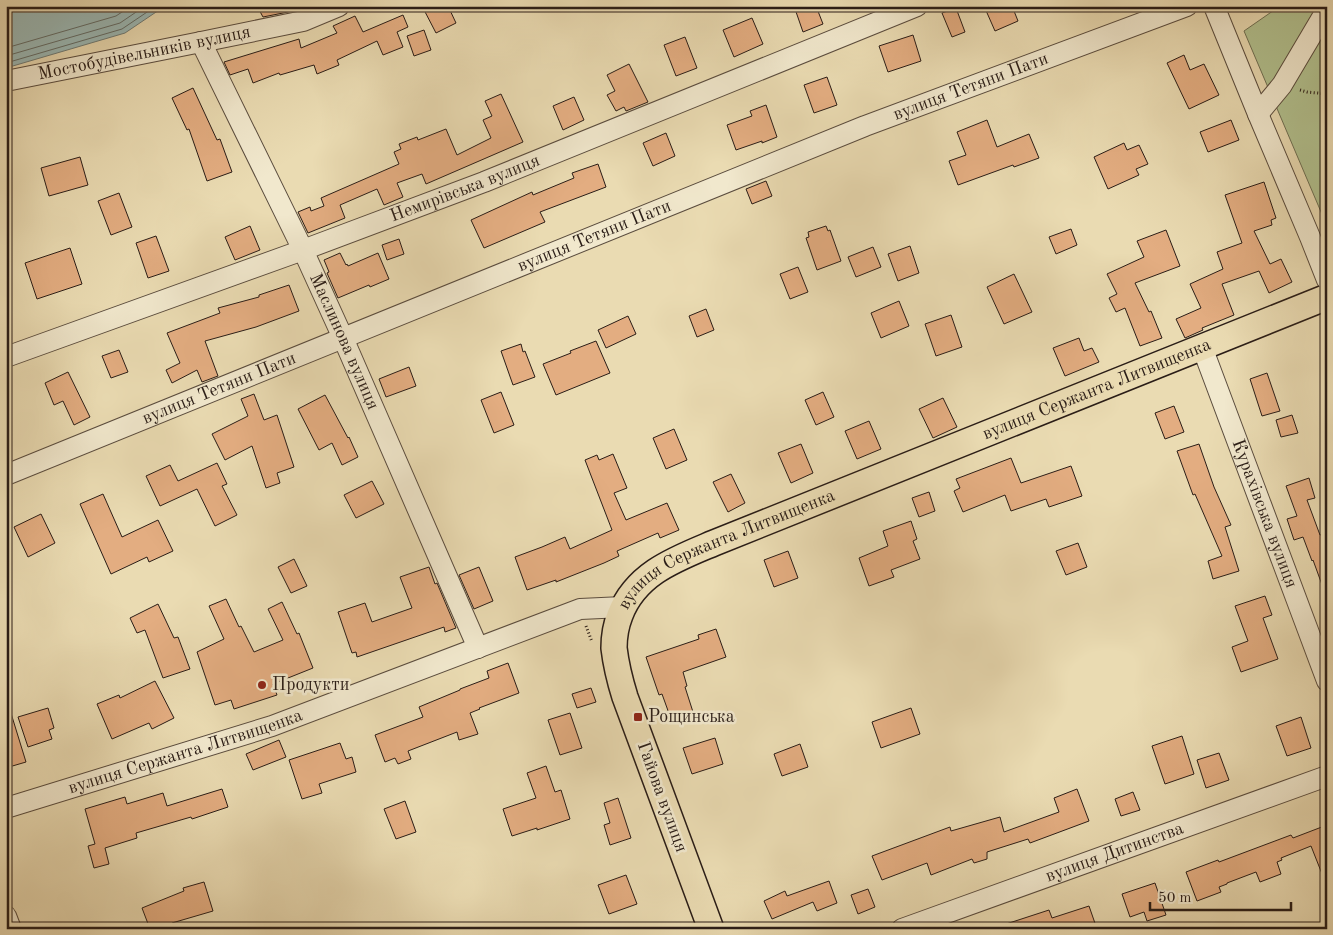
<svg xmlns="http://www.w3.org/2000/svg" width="1333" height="935" font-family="'Old Standard TT',serif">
<rect width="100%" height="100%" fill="#eadbb2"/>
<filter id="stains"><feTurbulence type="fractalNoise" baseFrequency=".004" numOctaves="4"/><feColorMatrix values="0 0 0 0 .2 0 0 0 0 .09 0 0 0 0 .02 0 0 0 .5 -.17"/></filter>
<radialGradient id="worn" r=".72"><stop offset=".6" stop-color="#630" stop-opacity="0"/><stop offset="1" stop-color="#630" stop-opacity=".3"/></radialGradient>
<path fill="#b2c18f" stroke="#6e6f53" d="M1280,6H1327V226L1244,31Z"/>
<path fill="#9bb9b6" stroke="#6e7b76" d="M6,6H165L125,33L6,68Z"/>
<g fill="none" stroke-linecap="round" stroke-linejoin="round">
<path stroke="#626b66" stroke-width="1" d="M6,48L116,16L131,6
M6,56L120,23L145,6
M6,63L122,29L156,6"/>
</g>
<path fill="#e3ad81" stroke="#2a1d17" d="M257,6H305L298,10L263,17Z
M422,6H448L456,23L436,33Z
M794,6H816L823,24L803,32Z
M984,6H1012L1018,21L995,31Z
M956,8L965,32L952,37L942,13Z
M403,15L408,27L397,32L403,47L383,55L377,41L337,60L339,65L317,74L314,65L280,75L279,73L253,83L248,69L230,75L224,62L299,39L301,48L337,33L333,26L355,16L363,32Z
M752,18L763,44L734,57L723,30Z
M424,30L431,50L414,56L407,36Z
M913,35L921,61L888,72L879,46Z
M685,37L697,68L676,76L664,45Z
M1184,55L1190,70L1204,64L1219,95L1189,109L1167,63Z
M629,64L648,102L626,111L624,107L616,111L607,95L615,91L607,75Z
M827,77L837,105L814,113L804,85Z
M193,88L217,140L220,139L232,172L207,181L189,129L187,130L172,98Z
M501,94L523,142L426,184L422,174L397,183L403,197L384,205L377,189L340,205L345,218L308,233L298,212L310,207L311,211L324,206L321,198L399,164L394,152L401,149L399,144L417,137L418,140L446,129L457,155L491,138L483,120L492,116L485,101Z
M574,97L584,120L563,130L553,106Z
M766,105L777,137L762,143V141L736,150L727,125L752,116L750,111Z
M987,120L997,147L1029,134L1039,158L1014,167L1013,165L958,185L949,161L966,155L957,132Z
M1231,120L1239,140L1208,152L1200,132Z
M666,133L675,156L653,166L643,143Z
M1124,143L1127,150L1139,145L1148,164L1136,169L1139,175L1108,189L1094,157Z
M80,157L88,185L49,196L41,168Z
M598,164L606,187L540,212L545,222L484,248L471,220L532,192L533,195L574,178L572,173Z
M766,181L772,196L752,204L746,189Z
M1264,182L1276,218L1271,220L1272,225L1254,231L1270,264L1281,259L1292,282L1269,293L1259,271L1222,284L1234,315L1202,328L1203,330L1185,338L1176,319L1201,308L1190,284L1223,269L1217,252L1242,243L1225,195Z
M119,193L132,227L111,235L98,201Z
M250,226L260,250L235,260L225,237Z
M826,226L828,231L830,230L841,261L817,270L806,238L809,237L808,232Z
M1071,229L1077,245L1056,254L1049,237Z
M1166,230L1180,266L1135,283L1149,312L1151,311L1162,338L1140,346L1125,308L1116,312L1109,298L1117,294L1107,274L1144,257L1137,241Z
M156,236L169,271L148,278L136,243Z
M399,239L404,254L387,260L382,245Z
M910,246L919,273L898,281L888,254Z
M873,247L881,267L856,277L848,257Z
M70,248L82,284L37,299L25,263Z
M340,253L346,265L347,264L348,266L378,253L389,279L370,287L369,285L338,298L327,273L329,272L324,260Z
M798,267L808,292L790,299L780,274Z
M1014,274L1032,312L1004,324L987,287Z
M289,285L299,311L256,327L205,341L218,376L202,382L197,370L172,383L166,370L180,363L167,333L220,313L218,308L259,297V295Z
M899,301L909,326L881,338L871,313Z
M706,309L714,330L697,337L689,316Z
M951,315L962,347L936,356L925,324Z
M628,316L636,334L606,348L598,330Z
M1079,338L1084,351L1092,348L1099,362L1065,376L1053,348Z
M596,341L610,373L556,395L543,364L571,353L570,351Z
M521,344L523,352L525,351L535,377L513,385L501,351Z
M119,350L128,372L111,378L102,356Z
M409,367L416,386L386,397L379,379Z
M68,372L90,417L74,425L63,401L54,405L45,383Z
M1267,373L1280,411L1262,416L1250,379Z
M501,392L514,425L494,433L481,400Z
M823,392L834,417L816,425L805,400Z
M254,394L264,420L277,415L294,467L277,473L280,483L266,488L252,446L225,460L212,434L248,416L241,399Z
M325,395L348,438L349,437L358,457L342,465L332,443L319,450L298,409Z
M943,398L957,427L933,438L919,409Z
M1174,406L1184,432L1165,439L1155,413Z
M1292,415L1298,433L1281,437L1276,420Z
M869,421L881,449L857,459L845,431Z
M674,429L687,460L666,469L653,438Z
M801,444L813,473L791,483L778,453Z
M1199,444L1214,487L1231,525L1225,527L1239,571L1213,579L1208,561L1222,556L1195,494L1193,495L1177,451Z
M613,454L627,488L614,493L626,520L667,503L679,530L660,538L658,533L617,551L619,556L604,563L556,582V580L527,590L515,557L542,547L565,537L570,549L612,530L585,460L597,455L599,460Z
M1011,458L1021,483L1071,466L1082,496L1049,507L1046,499L1011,511L1005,495L963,512L954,491L960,488L956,479Z
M217,463L227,484L222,486L237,515L215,526L197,489L160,506L146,476L170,465L178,481Z
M731,474L745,503L728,512L713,482Z
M1309,478L1315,498L1307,500L1320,535L1327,533V592L1325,593L1313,560L1312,561L1303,537L1294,540L1287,519L1297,516L1286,486Z
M372,481L384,504L356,518L344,495Z
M929,492L935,511L919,517L912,498Z
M103,494L122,537L158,520L173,551L149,562L147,557L111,574L80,504Z
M41,514L55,543L28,557L14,527Z
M911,521L917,539L913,541L920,559L891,570L894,577L869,586L859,558L888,546L883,531Z
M1078,543L1087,567L1066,575L1056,551Z
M788,551L798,578L774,587L764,560Z
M294,559L307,586L291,593L278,567Z
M429,567L435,584L437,583L456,628L445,632L444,627L357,657L356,652L352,653L338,612L365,603L372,622L412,608L400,577Z
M479,567L493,601L474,609L459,575Z
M1265,596L1272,615L1263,618L1278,659L1241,672L1232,647L1248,641L1235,606Z
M226,599L239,627L241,626L254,652L283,640L268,609L282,602L297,634L299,633L313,668L273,684L277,695L234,709L231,700L215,705L197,652L224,639L209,606Z
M158,604L174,638L178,637L190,669L163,678L145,630L137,633L130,618Z
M716,629L726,657L683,672L687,686L685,687L693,712L671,719L662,694L659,695L646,657L699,639L698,635Z
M508,663L519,693L479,708L480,709L470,713L478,734L459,740L457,732L408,751L411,759L398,764L395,758L385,762L375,735L423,717L419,707L460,690V689L489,678L487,671Z
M155,681L174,718L152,729L149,723L112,739L97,704L119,695L120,698Z
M591,688L596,702L577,708L572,694Z
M48,708L54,728L49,730L52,739L28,747L18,717Z
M911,708L920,734L881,748L872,722Z
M6,710H10L26,762L9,767L6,759Z
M570,713L582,748L560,755L548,720Z
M1301,717L1311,748L1287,756L1276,726Z
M1182,736L1194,774L1165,784L1152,746Z
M715,738L723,764L692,774L683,748Z
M279,740L286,757L253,770L246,754Z
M340,743L346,759L352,757L356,772L319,784L322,793L302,799L289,760Z
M800,744L808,767L782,776L774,754Z
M1219,753L1229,780L1206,788L1197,760Z
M546,766L555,792L561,790L570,819L537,830V828L512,836L503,809L536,798L527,773Z
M222,789L228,807L192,819L191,817L136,833L137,838L105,848L109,864L94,868L88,846L95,844L85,809L125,797L127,804L163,793L167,806Z
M1077,789L1089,821L1030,843L1028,839L987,852V859L974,863L972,859L931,875L927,863L882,880L872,856L950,827L951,831L1000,817L1004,832L1059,812L1054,798Z
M1133,792L1140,810L1121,816L1115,799Z
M618,798L631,838L610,845L604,825L610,823L604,803Z
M405,801L416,832L396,839L384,809Z
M1327,825V883L1326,884L1311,846L1281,858L1282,860L1277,862L1281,874L1260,882L1256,872L1227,883V884L1219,887L1221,892L1197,901L1186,872L1218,860L1219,862L1291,835L1293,838Z
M626,875L637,904L609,914L598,885Z
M829,881L837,903L817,911L813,902L772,919L764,901L785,891L787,896Z
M204,882L213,911L172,923L174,929H150L142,908L184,891L183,888Z
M1155,883L1166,915L1147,921L1144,912L1130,917L1122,894Z
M868,889L875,907L858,914L851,895Z
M1089,906L1097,929H1001L1000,926L1049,910L1052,918Z"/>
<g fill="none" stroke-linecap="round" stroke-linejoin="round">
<defs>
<g id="minor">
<path d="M1214,6L1258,114L1310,237L1327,280"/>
<path id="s1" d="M201,42L303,250L343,338L478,648"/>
<path id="s2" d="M6,81L201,42L303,21L339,6"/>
<path d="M1258,114L1282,85L1327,9"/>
<path id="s3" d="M1202,347L1327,681"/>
<path id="s4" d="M6,357L303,250L484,182L917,6"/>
<path id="s5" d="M6,475L865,126L1187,6"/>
<path id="s6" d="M6,808L272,726L580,609L623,607"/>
<path d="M6,916L11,929"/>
<path id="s7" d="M902,929L1327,776"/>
</g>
<g id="major">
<path id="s8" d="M711,929L625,697C620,681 616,665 614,648C614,637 616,625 620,615C636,573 676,559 714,543L1327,297"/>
</g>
</defs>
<use href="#minor" stroke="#5a4c3e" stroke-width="22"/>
<use href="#major" stroke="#2a1d17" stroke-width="28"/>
<path stroke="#2a1d17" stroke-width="3" stroke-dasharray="1 2.5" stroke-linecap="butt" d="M1300,90L1307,92L1327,94
M1323,220L1327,211
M586,626L592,642"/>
<use href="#minor" stroke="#f1e8cd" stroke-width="20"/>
<use href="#major" stroke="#eadbb2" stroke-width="25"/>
</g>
<g fill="#8f2418" stroke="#f1e8cd" stroke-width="2">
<circle cx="262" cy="685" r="5"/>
<rect x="633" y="712" width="10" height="10" rx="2.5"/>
</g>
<g text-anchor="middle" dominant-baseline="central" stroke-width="5" stroke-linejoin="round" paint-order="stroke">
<g font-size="18" fill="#2a1d17" stroke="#f1e8cd">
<text stroke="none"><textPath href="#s2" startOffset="141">Мостобудівельників вулиця</textPath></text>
<text stroke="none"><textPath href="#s5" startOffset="1040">вулиця Тетяни Пати</textPath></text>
<text stroke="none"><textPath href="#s4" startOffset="489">Немирівська вулиця</textPath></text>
<text stroke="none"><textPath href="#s5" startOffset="635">вулиця Тетяни Пати</textPath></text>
<text stroke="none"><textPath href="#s1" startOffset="332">Маслинова вулиця</textPath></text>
<text stroke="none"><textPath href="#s5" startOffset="230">вулиця Тетяни Пати</textPath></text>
<text stroke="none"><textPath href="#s8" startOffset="866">вулиця Сержанта Литвищенка</textPath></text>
<text stroke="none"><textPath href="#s3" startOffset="178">Курахівська вулиця</textPath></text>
<text stroke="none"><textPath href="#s8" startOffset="461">вулиця Сержанта Литвищенка</textPath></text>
<text stroke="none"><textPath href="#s6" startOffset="188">вулиця Сержанта Литвищенка</textPath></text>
<text transform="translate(662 797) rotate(70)">Гайова вулиця</text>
<text stroke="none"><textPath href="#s7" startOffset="226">вулиця Дитинства</textPath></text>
</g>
<g font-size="18" fill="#2a1d17" stroke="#f1e8cd" text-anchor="start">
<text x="272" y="685">Продукти</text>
<text x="648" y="717">Рощинська</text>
</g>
</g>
<rect width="1333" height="935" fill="none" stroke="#eadbb2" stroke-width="25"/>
<rect x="8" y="8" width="1318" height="920" fill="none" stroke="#2a1d17" stroke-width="2.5"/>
<rect x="12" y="12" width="1308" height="910" fill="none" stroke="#2a1d17"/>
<path d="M1150 902v8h141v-8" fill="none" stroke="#2a1d17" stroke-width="2.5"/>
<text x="1158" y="902" font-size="15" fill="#2a1d17" stroke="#f1e8cd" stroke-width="4" paint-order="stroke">50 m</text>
<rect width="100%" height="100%" filter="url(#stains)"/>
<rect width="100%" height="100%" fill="url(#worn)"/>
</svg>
